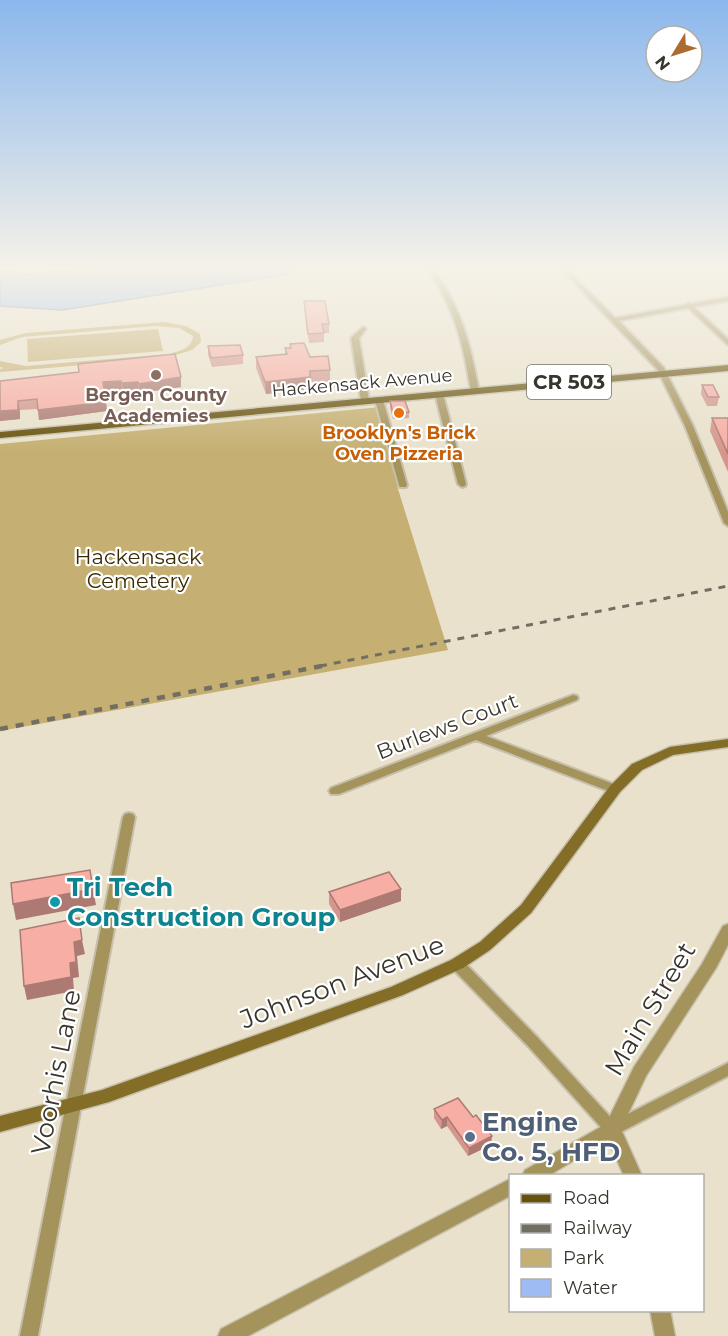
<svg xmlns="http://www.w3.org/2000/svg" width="728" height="1336" font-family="Montserrat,sans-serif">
<rect width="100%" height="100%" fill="#e9e1cb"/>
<path fill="#c5af72" d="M164,322L186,326L200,334L201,342L192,350L166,358L0,372V369L4,368L0,367V361L26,366L169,354C179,351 192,349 193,336L179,328L156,326L22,337L0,345V340L26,333Z
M158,329L163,351L28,362L27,339Z
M381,407L398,489L448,650L0,731V444Z"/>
<path fill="#9fbbf4" stroke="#8093b8" stroke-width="1.5" d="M119,266H298L294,271L284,275L62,310L0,306V271L29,274Z"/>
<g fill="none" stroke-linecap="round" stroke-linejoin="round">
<defs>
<path id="minor" d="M429,266H435L433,269C461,306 471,346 479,391L478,393L471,391C463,344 455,308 427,269Z
M558,266H564L615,318L685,305L688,303L691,304L728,297V301L694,307L728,339V345L688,308L619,321L664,368L693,426L728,512V526L724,523L685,426L657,369Z
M363,327L366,329L359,338L369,401L365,403L361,401L351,338Z
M436,392L443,394L466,484L465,486L462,487L458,484L435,394Z
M376,398L383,400L407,485L406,487H400L399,485L375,400Z
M573,695L577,696L578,698L577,700L486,736L619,786L621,789L619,792H611L476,740L339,794H331L329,791L331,788Z
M129,813L133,814L135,817L38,1336H20L123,817L125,814Z
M457,959L462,960L538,1038L614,1121L728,1063V1076L617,1134L612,1136L607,1134L528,1046L452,968L450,964L452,960Z"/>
<path id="tertiary" d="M728,924V945L716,968L646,1076L621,1129L642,1176H624L608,1140L548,1176H522L525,1170L606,1124L634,1067L702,964L723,926Z
M510,1179V1196L248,1336H218L221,1329Z
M650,1310H670L675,1336H655Z"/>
<path id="secondary" d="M728,739V747L673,755L642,770L620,792L531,913L490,950L463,968L403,995L109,1102L0,1132V1116L102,1090L391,987L451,960L480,942L521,905L610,786L632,764L670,747Z"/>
<path id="primary" d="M728,365V371L0,438V432Z"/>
</defs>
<use href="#minor" stroke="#c6bfab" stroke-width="4"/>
<use href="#tertiary" stroke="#c6bfab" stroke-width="3"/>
<use href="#secondary" stroke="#c6bfab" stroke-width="3"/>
<use href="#primary" stroke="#c6bfab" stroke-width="3"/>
<use href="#minor" fill="#a5935c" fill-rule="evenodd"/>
<use href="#tertiary" fill="#a5935c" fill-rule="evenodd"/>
<use href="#secondary" fill="#836d27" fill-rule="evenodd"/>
<use href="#primary" fill="#67520d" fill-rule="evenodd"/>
<path stroke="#736e62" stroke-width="3" stroke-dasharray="7 7" stroke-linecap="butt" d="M320,666L728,586"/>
<path stroke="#736e62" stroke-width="4.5" stroke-dasharray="8 8" stroke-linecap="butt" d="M0,729L327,665"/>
</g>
<path fill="#d4968d" d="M304,301L329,324V333H324V342L309,343Z
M290,344L330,370V382H310V389L266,394L256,368V357L285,355V348H290Z
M208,346L243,355V364L212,367L208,355Z
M79,372L181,387L140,393L139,391L123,393L122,390L105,392L107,411L39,420L38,409L20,410V419L0,421V381Z
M702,385L719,397L717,406H707L701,394Z
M390,401L409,412V418L393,419L390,408Z
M712,418H728V472L710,431Z
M401,889V901L340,922L329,904V892Z
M434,1109L491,1145L468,1156L447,1126L441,1129L434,1118Z"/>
<path fill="#ad7a73" d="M181,377V387L140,393L139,384Z
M310,377V389L266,394L265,382Z
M121,381L122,390L104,392L103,382Z
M138,382L139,391L123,393L122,383Z
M18,401L20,410V419L0,421V411Z
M106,402L107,411L39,420L38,410Z
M93,889L96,905L16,920L13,904Z
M401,889V901L340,922V910Z
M82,940L85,954L77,956L79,977L73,978L74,991L27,1000L24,986L70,963L74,942Z
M447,1117V1126L441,1129L442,1120Z
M492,1136L491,1145L468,1156L469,1148Z"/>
<path fill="#f7aea4" stroke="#ad7a73" stroke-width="1.5" d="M304,301H325L329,324H322L324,333L308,334Z
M304,343L310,357L328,356L330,370L310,371V377L265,382L256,357L287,354L285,348H291L290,344Z
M240,345L243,355L211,358L208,346Z
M175,354L181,377L139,384L138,382L122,383L121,381L103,382L106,402L38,410L37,399L18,401V410L0,411V381L79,372L78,364Z
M702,385H713L719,397H708Z
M390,401H405L409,412L393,413Z
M712,418H728V454Z
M90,870L93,889L13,904L11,883Z
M389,872L401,889L340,910L329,892Z
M79,918L82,940L74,942L76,962L70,963L71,977L24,986L20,930Z
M458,1098L473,1117L476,1115L492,1136L469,1148L447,1117L442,1120L434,1109Z"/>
<linearGradient id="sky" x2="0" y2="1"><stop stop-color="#8bb7ed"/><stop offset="0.59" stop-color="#f5f2e8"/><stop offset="1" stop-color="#f5f2e8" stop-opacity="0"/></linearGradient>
<rect width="728" height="453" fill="url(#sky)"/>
<circle fill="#8d6e63" stroke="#fff" stroke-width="2" cx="156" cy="375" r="6"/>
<circle fill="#e8710a" stroke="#fff" stroke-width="2" cx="399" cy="413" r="6"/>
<circle fill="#0f9aa8" stroke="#fff" stroke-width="2" cx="55" cy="902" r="6"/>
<circle fill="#5c6f8a" stroke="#fff" stroke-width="2" cx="470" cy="1137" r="6"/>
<g text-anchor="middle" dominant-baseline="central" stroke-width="4.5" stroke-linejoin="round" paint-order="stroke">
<g font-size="18" fill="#38352d" stroke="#fff">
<text transform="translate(362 383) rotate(-5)">Hackensack Avenue</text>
</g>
<g font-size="18" font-weight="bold" fill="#785e54" stroke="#fff">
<text x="156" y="395">Bergen County<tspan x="156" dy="21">Academies</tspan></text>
</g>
<g font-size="18" font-weight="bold" fill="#c56008" stroke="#fff">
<text x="399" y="433">Brooklyn's Brick<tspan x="399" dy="21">Oven Pizzeria</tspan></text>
</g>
<rect fill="#fff" stroke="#74726c" stroke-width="1.5" x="527" y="365" width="84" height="34" rx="4.5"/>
<g font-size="20" font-weight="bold" fill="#38352d">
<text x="569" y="382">CR 503</text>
</g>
<g font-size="21" fill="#382c06" stroke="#fff">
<text x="138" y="556">Hackensack<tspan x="138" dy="24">Cemetery</tspan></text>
</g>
<g font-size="21" fill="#38352d" stroke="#fff">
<text transform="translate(447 726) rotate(-21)">Burlews Court</text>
</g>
<g font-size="26" font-weight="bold" fill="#0d838f" stroke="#fff" text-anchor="start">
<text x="67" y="887">Tri Tech<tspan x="67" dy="30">Construction Group</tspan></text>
</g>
<g font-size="26" fill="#38352d" stroke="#fff">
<text transform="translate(342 982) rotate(-21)">Johnson Avenue</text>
<text transform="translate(650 1009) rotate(-59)">Main Street</text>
<text transform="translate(56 1072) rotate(-79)">Voorhis Lane</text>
</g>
<g font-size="26" font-weight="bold" fill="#4e5e75" stroke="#fff" text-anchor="start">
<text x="482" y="1122">Engine<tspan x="482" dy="30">Co. 5, HFD</tspan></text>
</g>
</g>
<rect x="509" y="1174" width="195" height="138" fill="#ffffff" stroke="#afaeab" stroke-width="1.5"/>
<rect x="521" y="1194" width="30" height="9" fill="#67520d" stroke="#afaeab" stroke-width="1.5"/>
<text x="563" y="1204" font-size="18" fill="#38352d">Road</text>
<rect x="521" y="1224" width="30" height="9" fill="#736e62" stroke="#afaeab" stroke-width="1.5"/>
<text x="563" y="1234" font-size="18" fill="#38352d">Railway</text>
<rect x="521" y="1249" width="30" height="18" fill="#c5af72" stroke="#afaeab" stroke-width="1.5"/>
<text x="563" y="1264" font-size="18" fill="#38352d">Park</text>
<rect x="521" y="1279" width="30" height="18" fill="#9fbbf4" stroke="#afaeab" stroke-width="1.5"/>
<text x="563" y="1294" font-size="18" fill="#38352d">Water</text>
<g transform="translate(674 54) rotate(232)"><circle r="28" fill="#ffffff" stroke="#afaeab" stroke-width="1.5"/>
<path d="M0-4.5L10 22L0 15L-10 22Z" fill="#ab6c33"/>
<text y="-9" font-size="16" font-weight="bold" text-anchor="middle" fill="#38352d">N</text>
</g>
</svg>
